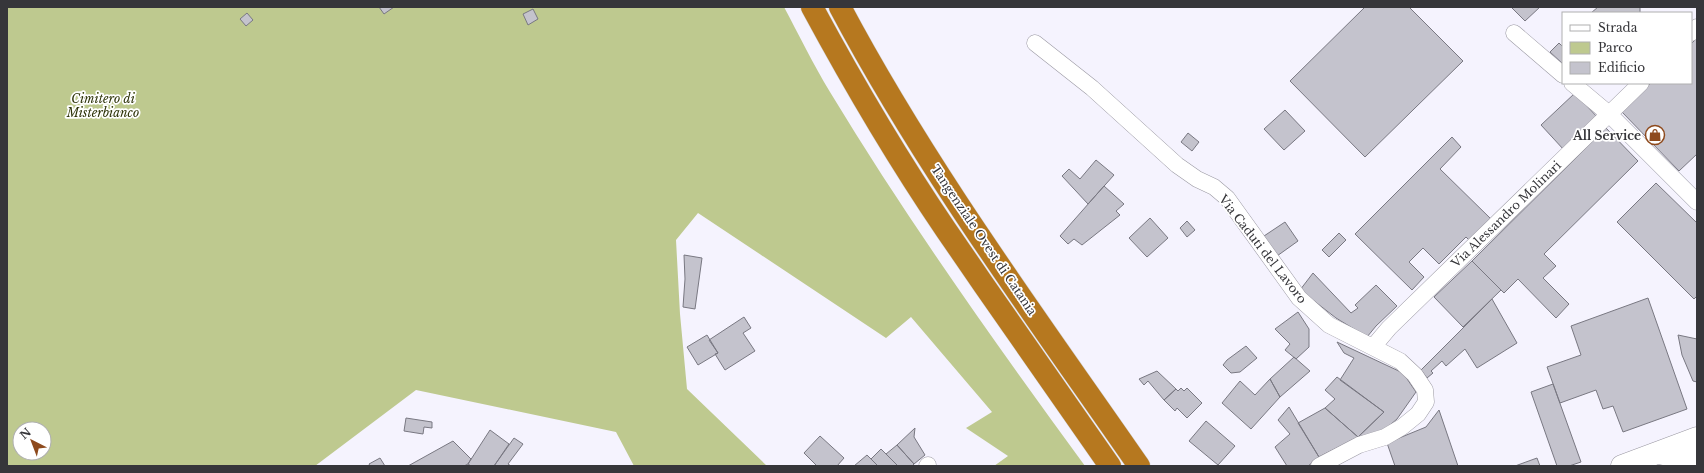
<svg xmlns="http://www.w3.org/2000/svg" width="1704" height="473" font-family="'Libre Baskerville',serif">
<rect width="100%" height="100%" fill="#f5f3fe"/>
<path fill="#bec98f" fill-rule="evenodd" d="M7,7H784C799,35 813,64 830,92C908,221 996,344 1085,466H994L1008,456L966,428L992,412L911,317L886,338L698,213L676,240L680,314L687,389L767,466H634L616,432L416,390L315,466H7ZM20,429H44V453H20Z"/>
<path fill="#c4c3cd" stroke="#797882" d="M379,7H394L384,14Z
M1365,7H1409L1463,61L1365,157L1290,81Z
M1511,7H1540L1525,21Z
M1598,7H1640V13H1591Z
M533,9L538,19L528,25L523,14Z
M247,13L253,20L246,26L240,19Z
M1697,38V154L1679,171L1621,111L1651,83H1691V44Z
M1559,43L1563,47V64L1550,52Z
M1575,93L1598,118L1564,150L1541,125Z
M1285,110L1305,131L1284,150L1264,129Z
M1606,128L1638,161L1544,254L1556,266L1543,278L1569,304L1556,318L1518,279L1504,293L1472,261Z
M1188,133L1199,142L1192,151L1181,142Z
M1452,137L1461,147L1440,169L1491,219L1470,241L1466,237L1439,264L1423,248L1409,262L1424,277L1412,290L1355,234Z
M1096,160L1114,175L1088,204L1062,176L1069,169L1080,179Z
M1656,183L1697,223V296L1694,299L1617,222Z
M1104,186L1124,204L1116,211L1120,215L1082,245L1074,239L1068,244L1060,236Z
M1150,218L1168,238L1147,257L1129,238Z
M1187,221L1195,230L1187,237L1180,228Z
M1285,222L1298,241L1277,256L1264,236Z
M1339,233L1346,240L1329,257L1322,250Z
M684,255L702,258L695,309L683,307L685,279Z
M1472,261L1501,290L1463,327L1434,297Z
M1313,273L1351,313L1358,308L1355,305L1376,285L1397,306L1376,326L1367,337L1336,318L1300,290Z
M1648,298L1687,409L1623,432L1613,406L1603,409L1596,390L1560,403L1547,367L1581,355L1571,326Z
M1492,299L1517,343L1477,368L1465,349L1446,366L1442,361L1431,371L1433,373L1427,378L1421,370Z
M1298,312L1309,329V347L1296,359L1285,350L1290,344L1275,329Z
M744,317L751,328L743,333L755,351L725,370L715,354L718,353L709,340Z
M707,335L718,353L698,365L687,347Z
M1678,335L1697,339V382L1693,381L1682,355Z
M1337,342L1403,373L1416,392L1397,419L1383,431L1358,437L1384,412L1340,380L1354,358L1344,353Z
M1246,346L1257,358L1240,372L1231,373L1223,365L1227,360Z
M1294,357L1310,371L1280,397L1270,379Z
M1157,371L1176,389L1164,400L1148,381L1144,385L1139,379Z
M1337,377L1384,412L1358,437L1325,408L1335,399L1325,390Z
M1270,379L1280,397L1251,429L1222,403L1240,381L1255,395Z
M1553,384L1581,462L1569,466H1557L1531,392Z
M1181,388L1184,391L1187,388L1202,403L1187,418L1177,408L1175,411L1164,400L1176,389L1178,391Z
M1289,407L1319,457L1308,466H1287L1275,447L1290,434L1278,420Z
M1325,408L1358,437L1319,457L1298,423Z
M1439,410L1458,466H1395L1387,443L1426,427Z
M406,418L432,422V428L424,427L423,434L404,431Z
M1206,421L1235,446L1218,465L1189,441Z
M915,428L914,437L925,455L914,464L897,445Z
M490,430L509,444L494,466H471L468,464Z
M820,436L844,458L837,466H817L804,453Z
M514,438L523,444L508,464L511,466H494Z
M453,441L471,459L468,464L464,466H408Z
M897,445L914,464L912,466H898L886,454Z
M881,449L898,466H878L871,459Z
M867,455L878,466H854Z
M380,458L385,466H370L369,464Z
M1537,458L1540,466H1515Z"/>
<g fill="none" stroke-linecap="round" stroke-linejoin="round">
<defs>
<path id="minor" d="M1514,33L1563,75
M1691,33L1697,27
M1035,43L1092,88L1177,165L1197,179L1214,187L1227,198L1299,298L1329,325L1400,361L1415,375L1425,390L1426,402L1418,414L1402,427L1385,437L1359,445L1319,466
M1572,83L1609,114L1697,202
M1373,347L1389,328L1641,83
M927,466L928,465"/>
<path id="secondary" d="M1659,453L1697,461
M1622,466L1697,438"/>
<path id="motorway" d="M812,7C853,83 897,158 946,230C1000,309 1055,387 1110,466
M840,7C926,169 1035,316 1139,466"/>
</defs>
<use href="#minor" stroke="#9a98a2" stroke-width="17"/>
<use href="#secondary" stroke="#9a98a2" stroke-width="23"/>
<use href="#motorway" stroke="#d3d3d4" stroke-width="23"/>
<use href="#minor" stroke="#fff" stroke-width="16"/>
<use href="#secondary" stroke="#fff" stroke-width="22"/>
<use href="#motorway" stroke="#b6781f" stroke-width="22"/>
</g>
<defs>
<symbol id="shop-ring" viewBox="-11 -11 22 22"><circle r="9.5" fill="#fff" stroke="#8e4a1d" stroke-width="1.5"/><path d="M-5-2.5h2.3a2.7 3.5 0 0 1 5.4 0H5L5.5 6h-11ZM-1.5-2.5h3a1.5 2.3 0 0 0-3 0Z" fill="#8e4a1d"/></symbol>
</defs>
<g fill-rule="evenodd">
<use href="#shop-ring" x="1644" y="124" width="22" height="22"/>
</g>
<g text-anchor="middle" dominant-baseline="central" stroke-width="3.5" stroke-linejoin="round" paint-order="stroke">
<g font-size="12" font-style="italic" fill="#2d3308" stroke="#fff">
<text x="103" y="98">Cimitero di<tspan x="103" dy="14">Misterbianco</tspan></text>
</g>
<g font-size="12" font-weight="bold" fill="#36363a" stroke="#fff" text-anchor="end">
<text x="1641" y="135">All Service</text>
</g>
<g font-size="12" fill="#36363a" stroke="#fff">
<text transform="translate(1506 214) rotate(-44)">Via Alessandro Molinari</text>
<text transform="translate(984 240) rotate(56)">Tangenziale Ovest di Catania</text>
<text transform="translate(1263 249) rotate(52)">Via Caduti del Lavoro</text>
</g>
</g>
<rect width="1704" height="473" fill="none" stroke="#36363a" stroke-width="16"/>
<rect x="1562" y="12" width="130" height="72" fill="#ffffff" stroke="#afafb0"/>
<rect x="1570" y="25" width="20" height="6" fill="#ffffff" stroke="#afafb0"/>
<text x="1598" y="32" font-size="12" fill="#36363a">Strada</text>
<rect x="1570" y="42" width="20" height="12" fill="#bec98f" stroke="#afafb0"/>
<text x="1598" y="52" font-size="12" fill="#36363a">Parco</text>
<rect x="1570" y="62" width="20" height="12" fill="#c4c3cd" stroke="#afafb0"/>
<text x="1598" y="72" font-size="12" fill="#36363a">Edificio</text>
<g transform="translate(32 441) rotate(318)"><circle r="19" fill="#ffffff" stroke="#afafb0"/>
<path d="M0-3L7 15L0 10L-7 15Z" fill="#8e4a1d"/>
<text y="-6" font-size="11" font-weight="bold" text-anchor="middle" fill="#36363a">N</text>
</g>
</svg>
